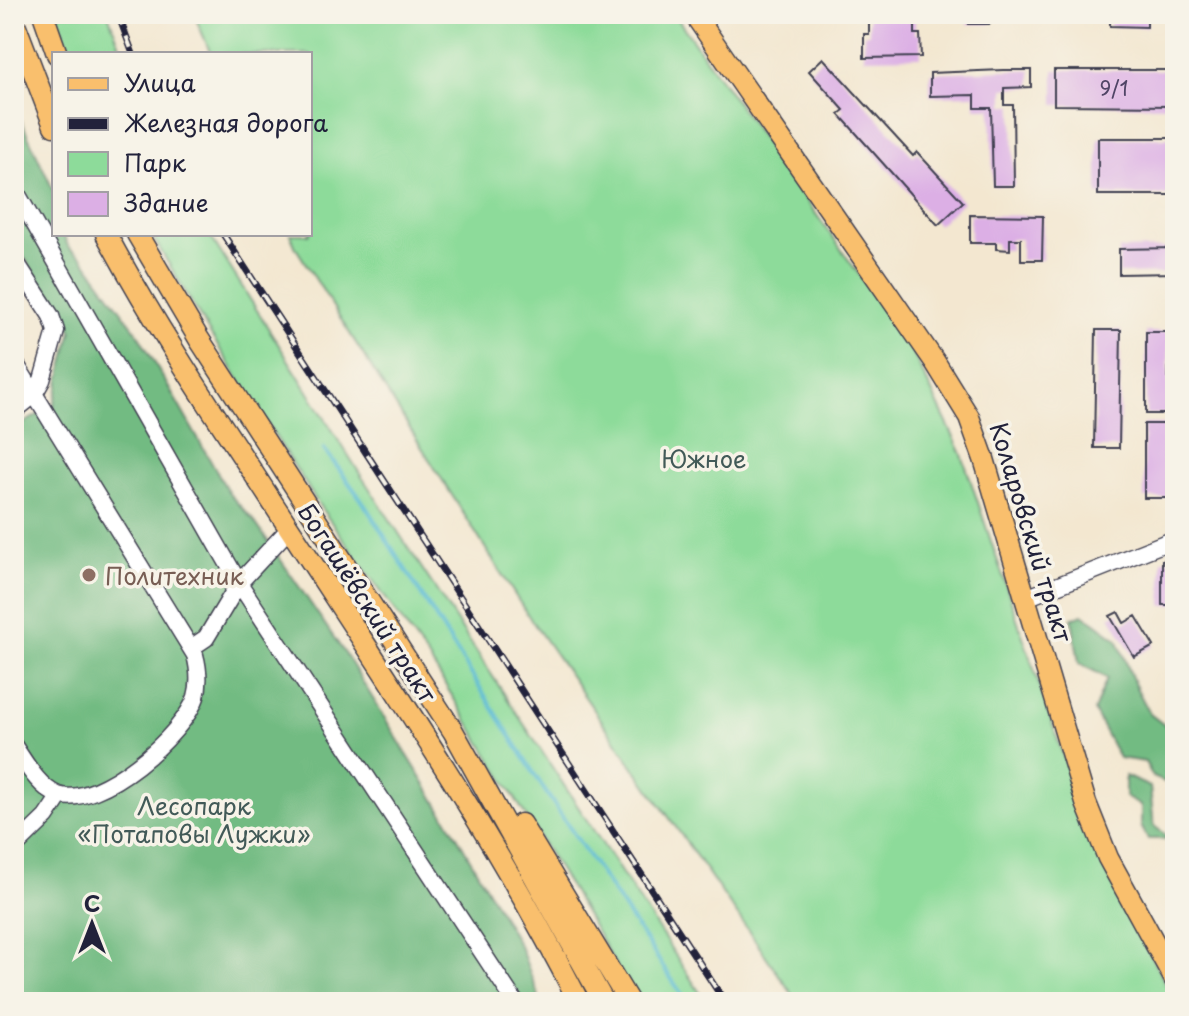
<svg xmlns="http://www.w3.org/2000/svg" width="1189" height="1016" font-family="'Playpen Sans',sans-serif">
<rect width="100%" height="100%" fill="#f7f3e8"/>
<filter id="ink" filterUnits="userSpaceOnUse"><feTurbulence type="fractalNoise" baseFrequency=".0125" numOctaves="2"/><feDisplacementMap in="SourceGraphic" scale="16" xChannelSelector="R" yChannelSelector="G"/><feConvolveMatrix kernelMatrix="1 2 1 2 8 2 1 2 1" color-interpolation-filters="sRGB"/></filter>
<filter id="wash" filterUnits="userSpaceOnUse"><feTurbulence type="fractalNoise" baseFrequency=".006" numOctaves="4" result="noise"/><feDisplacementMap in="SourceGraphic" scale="32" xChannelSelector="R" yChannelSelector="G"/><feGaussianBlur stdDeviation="1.8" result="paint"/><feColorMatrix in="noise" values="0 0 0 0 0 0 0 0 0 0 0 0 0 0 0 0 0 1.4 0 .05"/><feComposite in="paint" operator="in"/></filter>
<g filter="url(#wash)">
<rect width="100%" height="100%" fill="#f3e7d0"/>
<path fill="#8ddb9a" stroke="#587e6a" stroke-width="2" d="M57,14H108L123,54H71Z
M194,14H674L909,345L961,452L1093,845L1175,1002H798L525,611L296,248L290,234H310V54H211Z
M151,234H209L362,477L706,1002H637L579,902L430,660L321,508L209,332Z"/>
<path fill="#72bb82" stroke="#4a6e5e" stroke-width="2" d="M14,105L54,192V234H63L69,248L82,257L137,332L230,495L254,521L348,658L457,836L521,949L541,1002H14V429L54,405L72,330L14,242Z
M1083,614L1117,639L1135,685L1150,714L1172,731L1175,739V807L1167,783L1153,777L1145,762L1119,758L1094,711L1107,678L1079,663L1072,618Z
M1125,776L1150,787L1154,826L1171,839H1148L1141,826V806L1125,797Z"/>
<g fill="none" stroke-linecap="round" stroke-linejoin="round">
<path stroke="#53b9d2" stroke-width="4" d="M324,449L361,499L547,794L687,1002"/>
</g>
<g id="blocks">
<path fill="#dcafe5" d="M869,14H915V34H920L921,57L864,58V34H869Z
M968,14H990V24H968Z
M1110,14H1147V27L1110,26Z
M823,58L913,156L917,152L963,202L938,225L839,114L844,110L809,71Z
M1003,70H1031V87L1004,88V105H1013L1014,186H993L991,108H975V95L930,96V73Z
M1054,70H1175V106L1054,105Z
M1098,138H1175V195H1098Z
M970,215L1043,216L1042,260H1021V239H1010V250L996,249V243H970Z
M1175,248V273L1119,274V249Z
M1096,330H1121L1119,448H1094Z
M1146,332H1169L1168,414H1146Z
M1144,424H1168V498H1144Z
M1162,560H1175V605H1162Z
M1118,612L1124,623L1136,616L1154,646L1134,657L1110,616Z"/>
</g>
</g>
<g filter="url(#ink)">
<use href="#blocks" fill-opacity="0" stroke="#414051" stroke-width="2"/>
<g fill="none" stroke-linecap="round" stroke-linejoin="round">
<defs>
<path id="minor" d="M14,188L239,583L515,1002
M14,259L51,316L56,331L42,380L33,396L14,411
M14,361L195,655C199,670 200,683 196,697C184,734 99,809 58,795C39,788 25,762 14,746
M1026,598L1175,539
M191,648L206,638L239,583L289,529
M14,848L46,817L60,796"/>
<path id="major" d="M43,14L57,54
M694,14L935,362L969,417L984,459L1086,803L1108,858L1175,980
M14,21L54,126
M106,234C150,316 201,394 252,471C365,646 485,817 579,1002
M137,234L199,339L453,731L604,1002
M521,824L629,1002"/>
</defs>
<use href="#minor" stroke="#414051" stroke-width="19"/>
<use href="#major" stroke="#414051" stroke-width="23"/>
<use href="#minor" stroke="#fff" stroke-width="16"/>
<use href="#major" stroke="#f9bf6d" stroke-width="20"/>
<defs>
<path id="rail" d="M118,14L133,54
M223,234L725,1002"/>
</defs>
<use href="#rail" stroke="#22223b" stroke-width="7"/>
<use href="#rail" stroke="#f7f3e8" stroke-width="4" stroke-dasharray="12" stroke-linecap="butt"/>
</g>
</g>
<circle fill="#8d6e63" stroke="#f7f3e8" stroke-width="3" cx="89" cy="575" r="8"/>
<g text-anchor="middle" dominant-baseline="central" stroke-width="7" stroke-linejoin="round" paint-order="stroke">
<g font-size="20" fill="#504566">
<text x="1114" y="88">9/1</text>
</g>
<g font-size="24" fill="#425a58" stroke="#f7f3e8">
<text x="704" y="458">Южное</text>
<text x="194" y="805">Лесопарк<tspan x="194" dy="28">«Потаповы Лужки»</tspan></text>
</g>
<g font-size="24" fill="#22223b" stroke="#f7f3e8">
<text transform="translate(1032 532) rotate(73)">Коларовский тракт</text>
<text transform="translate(368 602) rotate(57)">Богашёвский тракт</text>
</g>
<g font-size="24" fill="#785e54" stroke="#f7f3e8" text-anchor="start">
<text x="105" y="575">Политехник</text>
</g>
</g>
<rect width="1189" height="1016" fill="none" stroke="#f7f3e8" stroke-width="48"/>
<rect x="52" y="52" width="260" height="184" fill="#f7f3e8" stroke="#a29fa3" stroke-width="2"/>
<rect x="68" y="78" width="40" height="12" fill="#f9bf6d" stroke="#a29fa3" stroke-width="2"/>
<text x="124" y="92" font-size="24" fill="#22223b">Улица</text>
<rect x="68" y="118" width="40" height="12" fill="#22223b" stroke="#a29fa3" stroke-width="2"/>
<text x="124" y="132" font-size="24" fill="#22223b">Железная дорога</text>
<rect x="68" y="152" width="40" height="24" fill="#8ddb9a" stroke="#a29fa3" stroke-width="2"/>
<text x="124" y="172" font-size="24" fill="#22223b">Парк</text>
<rect x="68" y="192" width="40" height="24" fill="#dcafe5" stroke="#a29fa3" stroke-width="2"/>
<text x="124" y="212" font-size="24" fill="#22223b">Здание</text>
<g transform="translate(92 924)" stroke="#f7f3e8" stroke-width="6" paint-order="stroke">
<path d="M0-6L14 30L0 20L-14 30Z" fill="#22223b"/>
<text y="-12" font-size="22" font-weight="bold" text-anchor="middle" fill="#22223b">С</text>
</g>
</svg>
